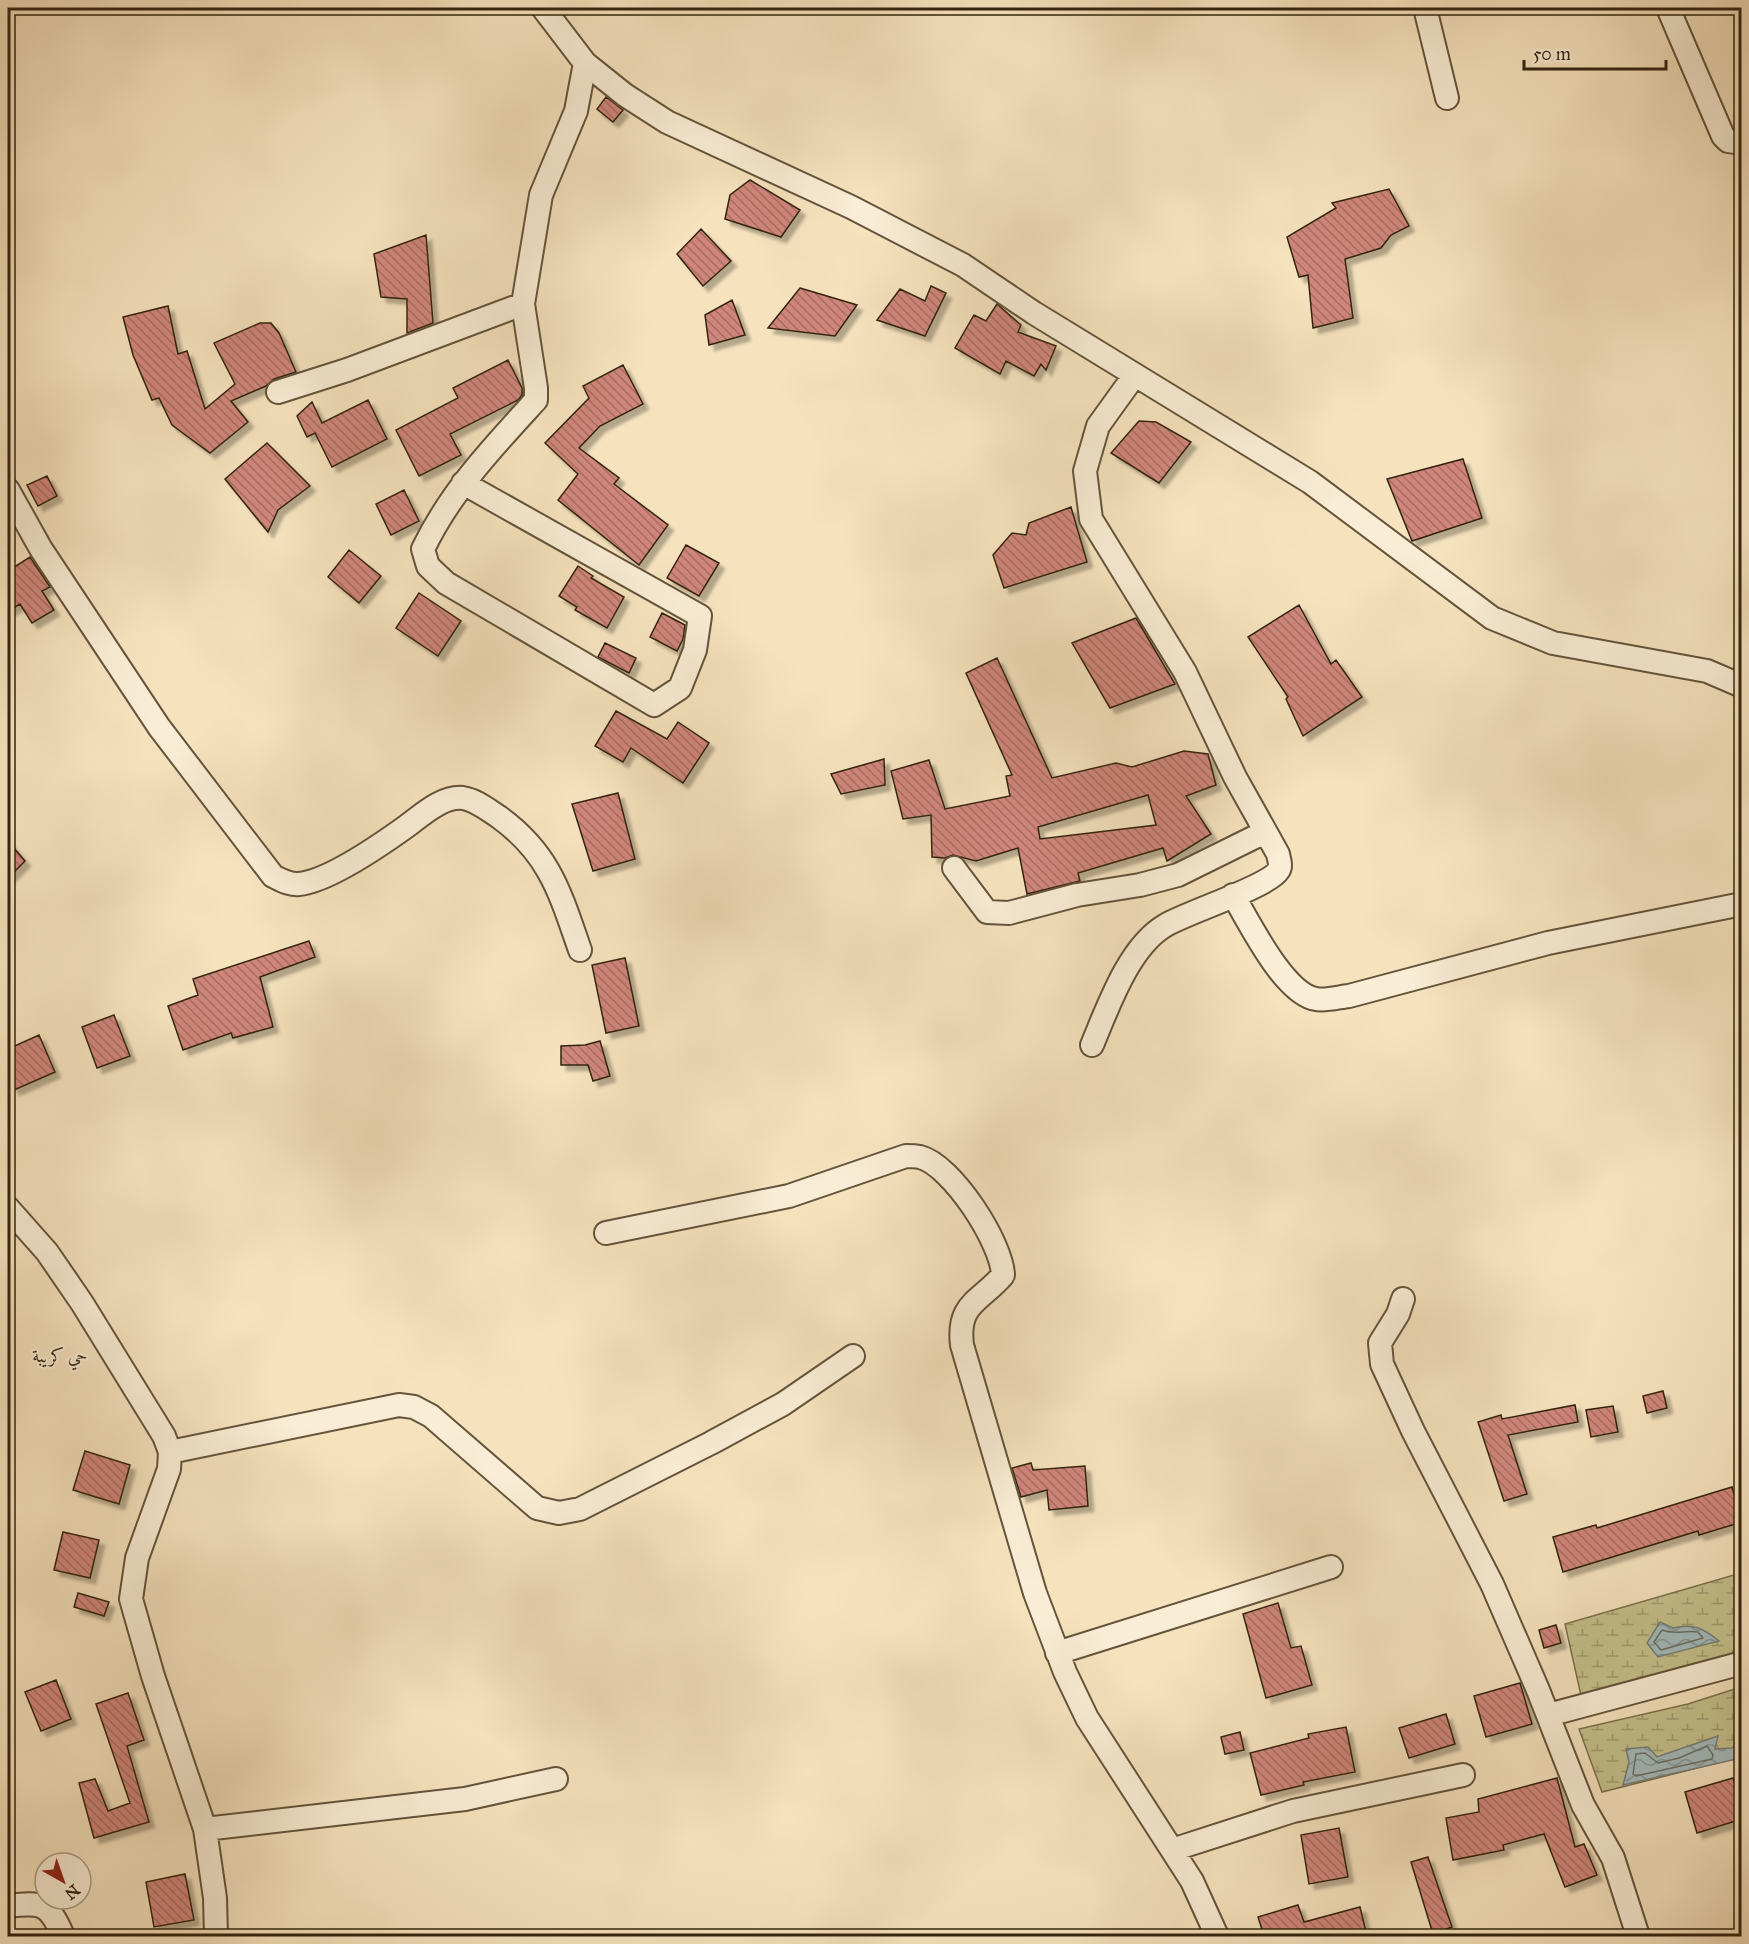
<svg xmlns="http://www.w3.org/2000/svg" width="1749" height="1944" font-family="'IM FELL Great Primer',Amiri,serif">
<defs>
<pattern id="wetland-marsh" width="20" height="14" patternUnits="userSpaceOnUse" patternTransform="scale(1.5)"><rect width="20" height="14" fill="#c4c18c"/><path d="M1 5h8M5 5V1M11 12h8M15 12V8" fill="none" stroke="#a09d71"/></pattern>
<pattern id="water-waves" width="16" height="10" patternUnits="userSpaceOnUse" patternTransform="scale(1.5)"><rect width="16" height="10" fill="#a3bbbd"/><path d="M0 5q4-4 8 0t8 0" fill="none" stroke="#859898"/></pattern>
<pattern id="building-back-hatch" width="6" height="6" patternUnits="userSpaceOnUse" patternTransform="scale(1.5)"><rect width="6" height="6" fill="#d0867b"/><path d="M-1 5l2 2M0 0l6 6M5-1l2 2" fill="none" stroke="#a96d63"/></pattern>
<filter id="shadow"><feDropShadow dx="5.5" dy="5.5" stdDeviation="1.5" flood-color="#0004"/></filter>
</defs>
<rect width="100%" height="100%" fill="#f6e3be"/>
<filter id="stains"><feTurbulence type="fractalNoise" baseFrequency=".00333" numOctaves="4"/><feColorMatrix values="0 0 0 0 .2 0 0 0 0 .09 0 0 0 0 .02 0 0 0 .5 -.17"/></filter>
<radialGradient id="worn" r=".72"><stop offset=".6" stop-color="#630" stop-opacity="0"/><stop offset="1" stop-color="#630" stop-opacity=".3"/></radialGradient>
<path fill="url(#wetland-marsh)" stroke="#7c724e" stroke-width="1.5" d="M1741,1573V1657L1582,1700L1565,1624Z
M1741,1687V1757L1602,1792L1579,1729L1688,1704Z"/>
<path fill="url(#water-waves)" stroke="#767f77" stroke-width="1.5" d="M1660,1622L1673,1628C1693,1623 1703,1628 1719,1641L1658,1657L1647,1643Z
M1718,1736L1715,1749L1732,1748L1740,1742L1741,1758L1623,1785L1629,1762L1626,1749L1648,1747L1657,1757Z"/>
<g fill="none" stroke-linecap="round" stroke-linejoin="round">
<path stroke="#6b7066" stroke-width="1.5" d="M1662,1630C1675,1635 1685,1630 1698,1632L1703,1638L1661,1650L1654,1642Z
M1707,1746L1713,1755L1712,1759L1636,1776L1633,1774L1636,1754L1645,1753L1658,1763L1679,1758Z"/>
</g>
<path fill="url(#building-back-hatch)" stroke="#33240f" stroke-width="1.5" fill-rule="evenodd" filter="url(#shadow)" d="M606,97L623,110L613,122L597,109Z
M750,180L800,210L781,237L725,219L730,195Z
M1389,189L1409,226L1391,235L1381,248L1345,259L1353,318L1313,328L1308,275L1299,277L1287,237L1336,208L1332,203Z
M701,229L731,261L703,286L677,254Z
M426,235L433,323L407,333V299L381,297L374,254Z
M931,286L946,293L925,336L877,320L900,289L925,301Z
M800,288L857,305L835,336L768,328Z
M732,300L745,335L709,345L705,315Z
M997,304L1021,325L1018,332L1056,346L1046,370L1041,364L1034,376L1006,361L1000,374L955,348L974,315L986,321Z
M168,306L178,354L187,351L205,409L235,384L214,343L260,323H271L279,333L296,372L274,379L266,386L231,401L248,422L210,453L172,425L159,398L152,400L133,355L123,317Z
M508,360L522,388V395L518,400L450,434L461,455L419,476L396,430L458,398L453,388Z
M623,365L643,404L600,426L579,448L619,478L614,484L668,525L639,565L558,500L578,474L545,443L589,398L583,386Z
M368,400L387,439L332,467L315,433L307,437L297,416L312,402L322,423Z
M1139,421L1156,422L1191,442L1159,483L1111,453Z
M267,443L310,486L278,510L268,532L225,479Z
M1463,459L1482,518L1412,541L1387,479Z
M47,476L57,496L38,506L27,485Z
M404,490L419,521L391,535L376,504Z
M1071,507L1087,562L1004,588L993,555L1012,533L1026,535L1029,523Z
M686,545L719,563L699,596L667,578Z
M349,550L381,576L359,603L328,577Z
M30,557L50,587L42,591L54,610L32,623L20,604L8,611V571Z
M578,566L593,576L591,578L624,597L607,628L575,610L577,607L559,596Z
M419,593L461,621L438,656L396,628Z
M1299,605L1331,664L1336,660L1362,697L1303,736L1286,699L1288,697L1248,637Z
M662,613L685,625L683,639L677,651L650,637Z
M1136,618L1175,684L1110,708L1072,643Z
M605,643L636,658L629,673L598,657Z
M997,658L1052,778L1116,763L1132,767L1184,751L1208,754L1216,785L1186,796L1211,834L1167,861L1163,848L1078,873L1080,881L1027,894L1018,848L976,861L953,855L945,858L932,857L931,815L903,819L891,771L929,760L945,809L1010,796L1006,776L1012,775L966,673ZM1148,795L1156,825L1040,839L1038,827Z
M616,711L667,739L678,722L709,743L683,783L631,748L623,762L595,746Z
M884,759L885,785L841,794L831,774Z
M618,793L635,859L593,871L572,804Z
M8,841L25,861L8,878Z
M309,941L315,957L260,977L273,1027L233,1038L231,1033L183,1050L168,1006L198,995L193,979Z
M625,958L639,1026L606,1033L592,965Z
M114,1015L130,1056L97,1068L82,1027Z
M39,1035L55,1072L14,1090L8,1076V1049Z
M600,1041L610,1076L593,1081L588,1065H561V1046L585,1045Z
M1663,1391L1667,1408L1647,1413L1643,1396Z
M1575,1405L1578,1422L1508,1435L1527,1494L1504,1501L1478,1422L1501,1415L1502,1419Z
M1613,1406L1618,1432L1591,1437L1586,1410Z
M85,1451L130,1465L119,1504L73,1490Z
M1031,1463L1033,1470L1085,1466L1088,1506L1049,1510L1047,1490L1021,1497L1012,1468Z
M1732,1487L1742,1522L1699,1535L1698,1531L1563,1572L1553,1537L1596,1525L1597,1528Z
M63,1532L99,1540L90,1578L54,1570Z
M78,1593L109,1602L104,1616L74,1607Z
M1278,1603L1291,1648L1301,1646L1312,1685L1266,1698L1243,1614Z
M1556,1625L1561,1643L1544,1648L1539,1630Z
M56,1680L71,1719L41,1731L25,1692Z
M1520,1683L1532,1724L1486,1737L1474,1696Z
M128,1693L144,1740L127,1746L149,1822L94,1838L79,1783L95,1779L108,1811L130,1803L96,1704Z
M1446,1714L1455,1744L1409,1758L1399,1728Z
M1346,1727L1355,1772L1303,1782L1304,1785L1261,1795L1250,1753L1309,1738L1308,1734Z
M1240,1732L1244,1750L1225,1754L1221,1737Z
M1557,1778L1575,1847L1584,1844L1597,1875L1565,1887L1544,1834L1503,1845L1504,1850L1453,1860L1446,1818L1479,1812L1478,1799Z
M1733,1778L1742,1806V1819L1697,1833L1685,1792Z
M1339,1828L1348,1877L1309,1884L1301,1835Z
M1428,1857L1452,1927L1433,1934L1411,1862Z
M185,1874L194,1920L154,1927L146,1882Z
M1298,1905L1304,1922L1360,1907L1367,1936H1264L1258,1917Z"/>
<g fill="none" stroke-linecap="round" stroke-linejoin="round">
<defs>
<path id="minor" d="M543,8L585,63L625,95L667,122L851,207L963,265L1034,313L1310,482L1492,618L1553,643L1707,671L1742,686
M1425,8L1447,98
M1668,8L1723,136L1728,141L1742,143
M278,392L347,370L523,304
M463,483L700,616L695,650L680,688L654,705L446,583L428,566L423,549C451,491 493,447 536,400V388L523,304L541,195L576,111L585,63
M8,490L41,549L159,727L273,876C281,880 289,885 299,884C329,881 382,844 407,826C422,815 442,796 463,798C476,800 488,810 499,817C550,854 560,893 580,950
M954,868L987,912L1009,913L1077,895L1140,885L1178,875L1265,832
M1233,895C1249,922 1284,994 1316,999C1326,1001 1339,997 1349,996L1548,943L1742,904
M1092,1045C1108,1007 1129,946 1166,925C1188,912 1267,887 1278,871C1282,866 1279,860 1278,854L1235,777L1185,672L1091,519L1085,471L1098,426L1134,376
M8,1208L47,1252L82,1303L164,1436L170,1452L169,1469L137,1558L131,1599L153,1676L205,1829L215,1898L216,1936
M606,1233L789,1196L906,1156C910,1156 915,1156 920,1157C952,1165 1002,1243 1003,1275C980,1302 957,1303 962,1345L1035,1593L1065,1672L1087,1718L1192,1881L1217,1936
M1403,1299L1398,1314L1380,1343L1382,1364L1413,1431L1492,1584L1538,1690L1583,1805L1613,1858L1638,1936
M170,1452L399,1405L414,1407L431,1416L537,1508L559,1513L580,1509L711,1443L783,1404L853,1356
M1057,1653L1331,1567
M1548,1715L1742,1663
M205,1829L465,1799L556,1779
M1172,1850L1293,1811L1463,1775
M8,1906C42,1902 49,1903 63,1936"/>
</defs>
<use href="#minor" stroke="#64543b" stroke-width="26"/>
<use href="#minor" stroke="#f9edd5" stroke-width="22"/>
</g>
<g text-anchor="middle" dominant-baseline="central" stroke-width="4.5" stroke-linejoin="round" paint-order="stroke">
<g font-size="18" fill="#33240f" stroke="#f9edd5">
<text x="60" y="1356">حي كريبة</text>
</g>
</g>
<rect width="1749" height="1944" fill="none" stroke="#f6e3be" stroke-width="30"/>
<rect x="9" y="9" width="1731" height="1926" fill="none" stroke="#33240f" stroke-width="3"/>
<rect x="15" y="15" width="1719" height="1914" fill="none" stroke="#33240f" stroke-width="1.5"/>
<g transform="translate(63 1881) rotate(140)"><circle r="28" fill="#f9edd5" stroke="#aa9d86" stroke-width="1.5"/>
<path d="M0-4.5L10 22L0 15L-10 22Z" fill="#8f2418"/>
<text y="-9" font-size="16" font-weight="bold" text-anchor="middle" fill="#33240f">N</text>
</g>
<path d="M1524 60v9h142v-9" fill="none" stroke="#33240f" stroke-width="3"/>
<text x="1533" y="60" font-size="18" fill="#33240f" stroke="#f9edd5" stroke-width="4.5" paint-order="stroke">50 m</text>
<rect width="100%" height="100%" filter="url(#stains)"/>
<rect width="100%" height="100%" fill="url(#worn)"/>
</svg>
